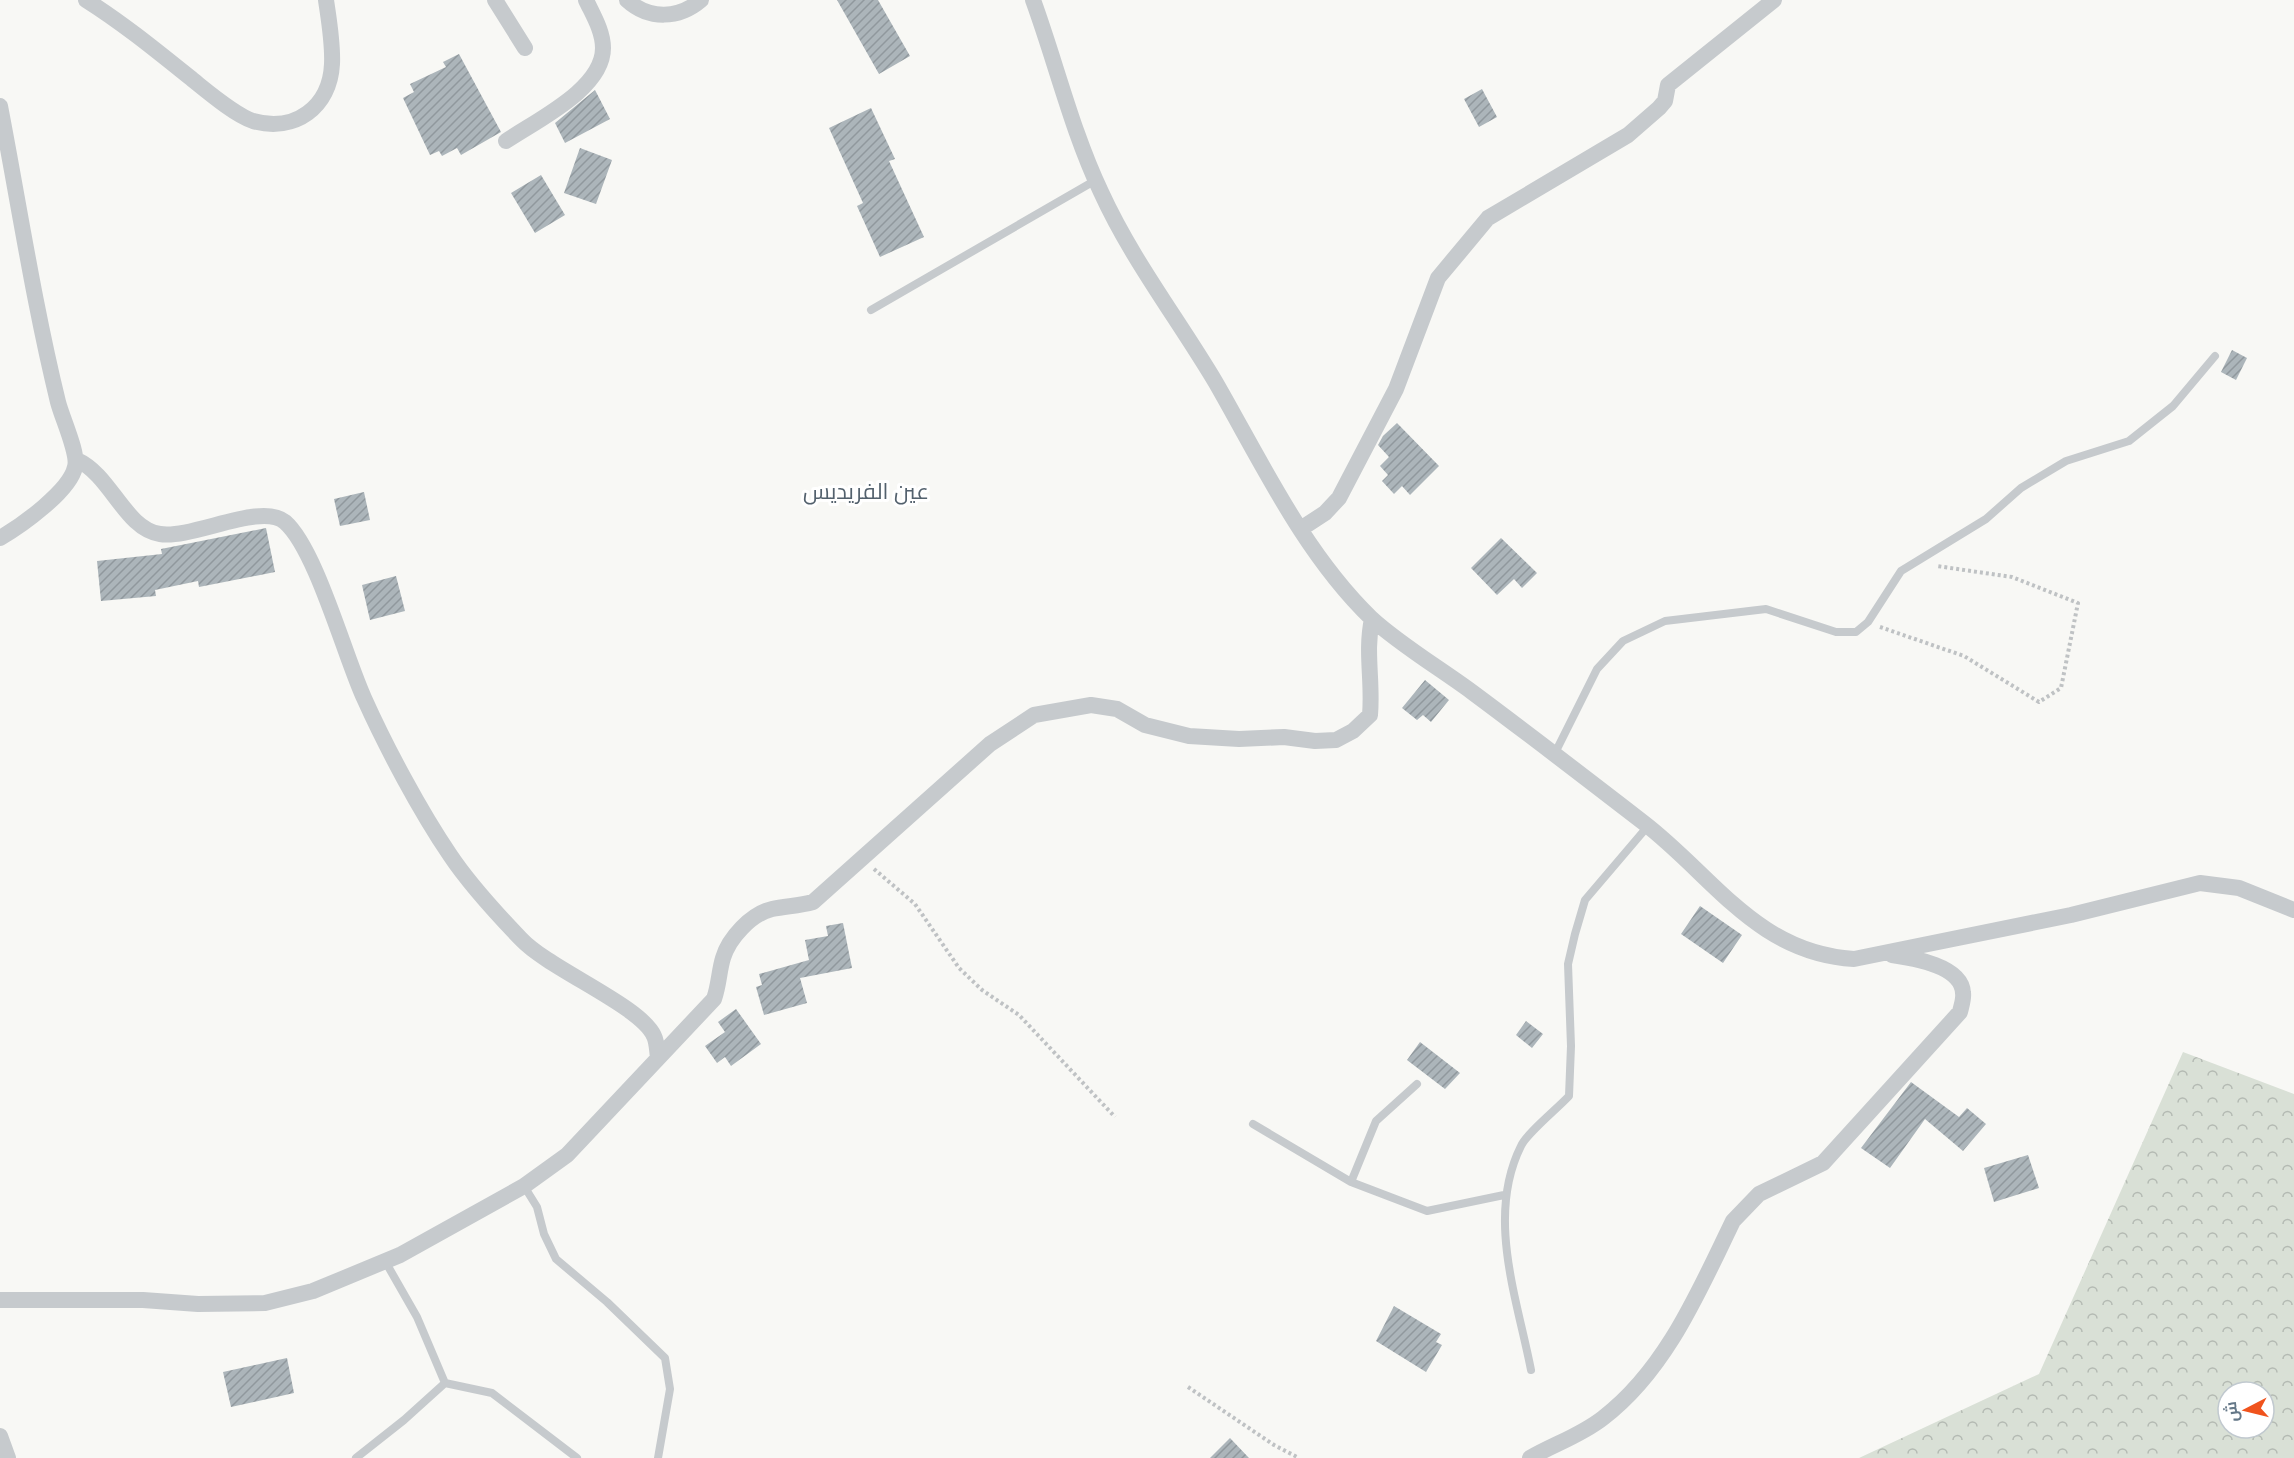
<svg xmlns="http://www.w3.org/2000/svg" width="2294" height="1458" font-family="'Varela Round',Cairo,sans-serif">
<defs>
<pattern id="forest-crowns" width="20" height="18" patternUnits="userSpaceOnUse" patternTransform="scale(1.5)"><rect width="20" height="18" fill="#d9e0d6"/><path d="M2 6a3 3 0 1 1 6 0M12 15a3 3 0 1 1 6 0" fill="none" stroke="#b4bab3"/></pattern>
<pattern id="building-hatch" width="6" height="6" patternUnits="userSpaceOnUse" patternTransform="scale(1.5)"><rect width="6" height="6" fill="#acb5ba"/><path d="M-1 1l2-2M0 6l6-6M5 7l2-2" fill="none" stroke="#90989d"/></pattern>
</defs>
<rect width="100%" height="100%" fill="#f8f8f5"/>
<path fill="url(#forest-crowns)" fill-rule="evenodd" d="M2183,1052L2294,1094V1458H1859L2039,1374ZM2228,1392H2264V1428H2228Z"/>
<path fill="url(#building-hatch)" d="M837,0H878L910,56L879,74Z
M459,54L501,132L461,155L457,148L442,156L439,151L430,155L403,98L414,92L410,84L446,67L443,62Z
M1482,89L1497,117L1479,127L1464,99Z
M595,90L610,119L565,143L555,123Z
M871,108L895,159L889,161L924,237L880,257L857,206L863,203L829,128Z
M580,148L612,160L596,204L564,193Z
M541,175L565,215L535,233L511,193Z
M2232,350L2247,358L2236,380L2221,372Z
M1397,423L1439,466L1410,495L1402,486L1394,494L1382,481L1388,475L1380,466L1389,457L1378,445L1383,436Z
M364,492L370,520L340,526L334,499Z
M266,528L275,572L199,587L198,581L155,590L156,596L101,601L97,561L162,554L161,549Z
M1501,538L1537,573L1522,588L1514,579L1497,595L1471,568Z
M396,576L405,611L370,620L362,585Z
M1425,680L1449,700L1431,722L1423,715L1417,720L1402,708Z
M1700,906L1742,935L1723,963L1681,934Z
M843,923L852,968L800,978L807,1003L764,1015L756,987L762,985L759,974L809,960L805,940L828,936L826,926Z
M736,1009L761,1044L731,1066L725,1057L717,1063L705,1046L725,1032L718,1022Z
M1526,1021L1543,1034L1532,1048L1516,1035Z
M1420,1042L1460,1073L1445,1089L1407,1060Z
M1911,1082L1959,1117L1967,1108L1986,1124L1963,1151L1925,1119L1890,1168L1861,1148Z
M2028,1155L2039,1188L1994,1202L1984,1168Z
M1394,1306L1441,1334L1436,1342L1442,1345L1426,1372L1376,1341Z
M287,1358L294,1393L231,1407L223,1372Z
M1230,1438L1249,1458H1210Z"/>
<g fill="none" stroke-linecap="round" stroke-linejoin="round">
<path stroke="#bfc2c4" stroke-width="4" stroke-dasharray="3 3" stroke-linecap="butt" d="M1880,627L1964,656L2039,702L2061,688L2078,603L2012,577L1937,566
M874,869L915,904L959,968L982,990L1019,1015L1115,1117
M1188,1387L1274,1445L1299,1458"/>
<path stroke="#c6cacd" stroke-width="8" d="M871,310L1096,180
M1555,753L1597,669L1623,641L1665,621L1766,609L1836,632H1856L1868,622L1901,571L1986,519L2021,488L2066,461L2129,441L2173,406L2215,356
M1417,1084L1376,1121L1351,1182L1427,1211L1504,1195
M1253,1124L1351,1182
M524,1186L537,1207L544,1234L556,1259L607,1302L665,1358L670,1389L658,1458
M1531,1370C1517,1298 1486,1216 1521,1146C1526,1134 1558,1108 1569,1096L1571,1046L1568,964L1575,934L1585,900L1648,826
M445,1383L492,1393L577,1458
M356,1458L404,1420L445,1383L417,1317L385,1261"/>
<path stroke="#c6cacd" stroke-width="16" d="M86,0C124,24 158,52 193,80C208,92 235,115 253,121C295,133 330,107 332,64C333,43 329,21 326,0
M495,0L525,48
M627,0C649,20 679,19 701,0
M1033,0C1056,63 1072,131 1101,192C1132,260 1178,319 1216,383C1262,463 1304,553 1371,618C1399,644 1441,669 1472,692C1530,735 1587,779 1644,823C1714,877 1757,953 1854,959L2071,915L2200,883L2239,888L2294,910
M0,106C19,205 34,304 58,402C62,418 79,454 75,467C70,491 21,526 0,538
M506,141C537,120 603,89 603,48C603,31 593,15 586,0
M77,460C111,475 125,529 160,534C193,539 261,502 285,522C316,549 345,657 364,698C386,747 420,811 450,855C470,885 496,913 521,939C549,969 641,1006 654,1036C657,1042 657,1051 658,1058
M1302,528L1325,513L1339,498L1396,389L1438,278L1488,218L1628,135L1659,108L1665,101L1668,85L1774,0
M0,1300H143L198,1304L265,1303L313,1291L400,1255L524,1186L567,1155L714,999C719,985 719,971 723,958C729,938 751,914 772,909C785,906 799,906 813,902L990,744L1034,715L1091,705L1117,709L1145,725L1189,736L1239,739L1284,737L1315,741L1336,740L1353,731L1370,715C1373,682 1365,652 1372,619
M0,1436L8,1458
M1530,1458C1554,1444 1580,1436 1603,1418C1666,1370 1699,1291 1733,1221L1759,1194L1823,1163L1960,1012C1961,1007 1964,999 1963,993C1962,966 1913,958 1892,955"/>
</g>
<g text-anchor="middle" dominant-baseline="central" stroke-width="6" stroke-linejoin="round" paint-order="stroke">
<g font-size="22" fill="#53616d" stroke="#fff">
<text x="866" y="492">عين الفريديس</text>
</g>
</g>
<g transform="translate(2246 1410) rotate(263)"><circle r="28" fill="#ffffff" stroke="#c1c9cf" stroke-width="1.5"/>
<path d="M0-4.5L10 22L0 15L-10 22Z" fill="#f0531d"/>
<text y="-9" font-size="16" font-weight="bold" text-anchor="middle" fill="#657888">ش</text>
</g>
</svg>
